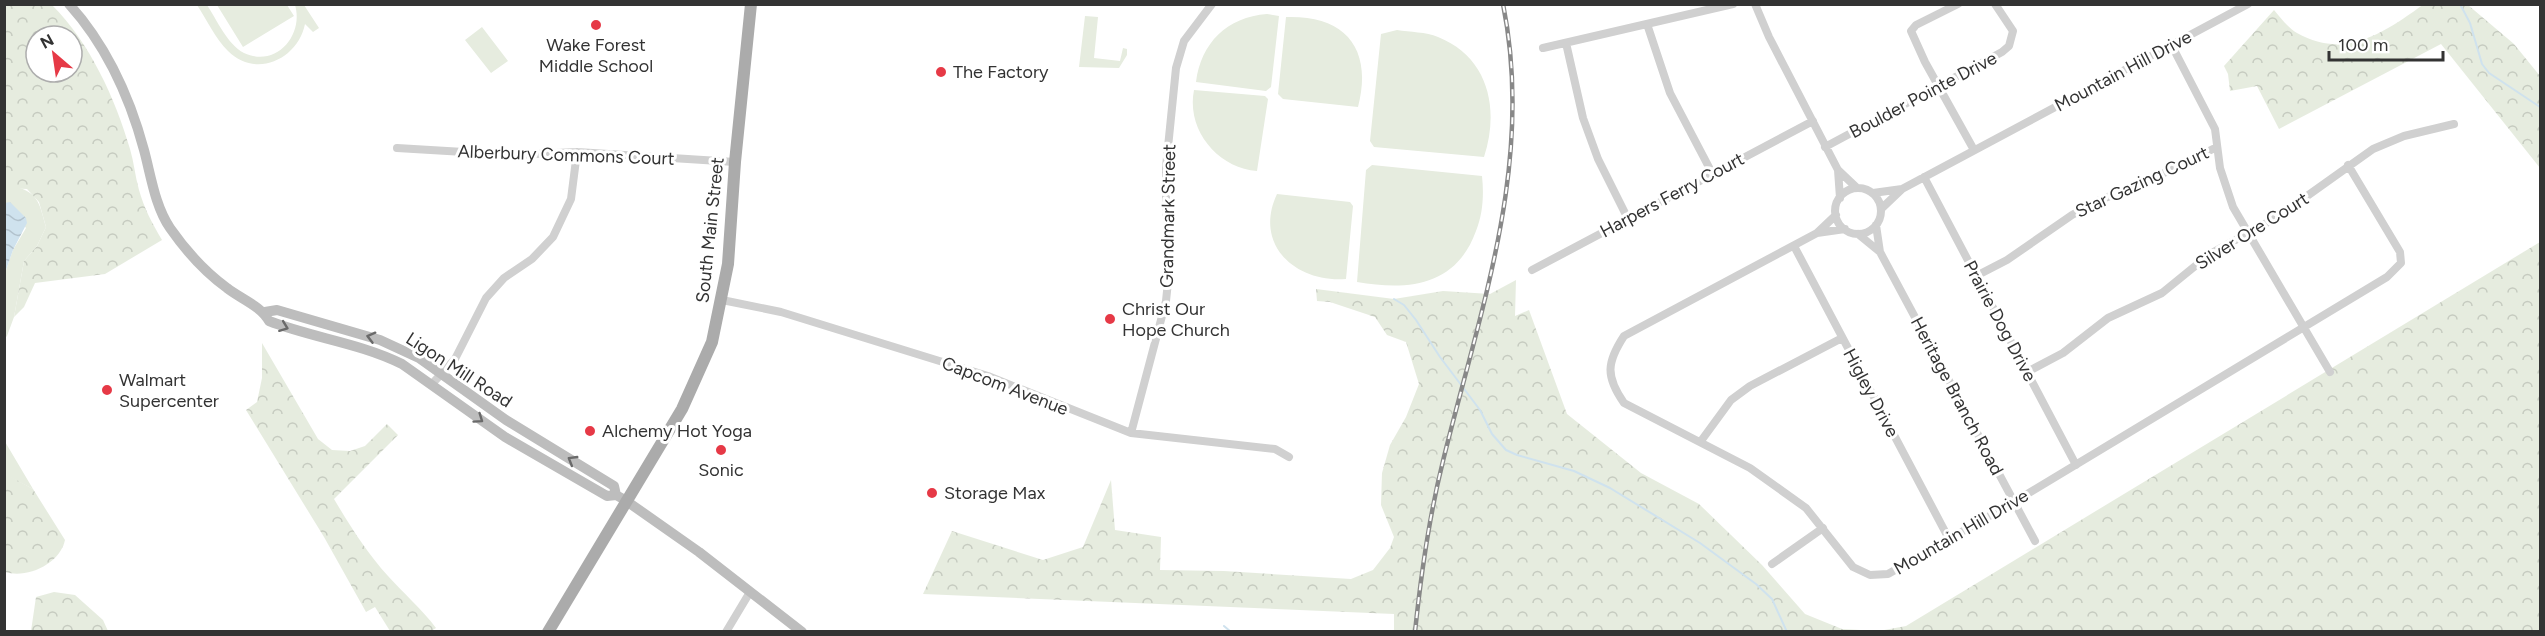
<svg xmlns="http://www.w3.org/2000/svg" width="2545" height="636" font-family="Figtree,sans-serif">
<defs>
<pattern id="forest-crowns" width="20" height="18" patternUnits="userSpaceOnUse" patternTransform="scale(1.5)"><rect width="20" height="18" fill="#e6ecdf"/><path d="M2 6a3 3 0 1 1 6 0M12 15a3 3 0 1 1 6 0" fill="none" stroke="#c6cbc0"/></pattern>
<pattern id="water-waves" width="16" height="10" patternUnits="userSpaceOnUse" patternTransform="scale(1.5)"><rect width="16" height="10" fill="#cfe2ee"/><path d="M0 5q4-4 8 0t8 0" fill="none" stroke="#b2c2cd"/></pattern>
</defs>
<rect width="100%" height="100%" fill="#fff"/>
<path fill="#e6ecdf" d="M197,5H207C217,20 227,44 244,53C276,68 304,35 295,5H304L319,28L313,32L305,24C298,59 256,79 228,51C215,38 207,20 197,5Z
M217,5H287L294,16L243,47Z
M1267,14L1279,16L1271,87L1266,91L1196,82C1201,43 1227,17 1267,14Z
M1085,16L1098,17L1094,58L1120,61L1123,48L1127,49V55L1119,68L1079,67Z
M1286,17C1346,15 1373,49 1358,107L1283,99L1278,94Z
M482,27L508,61L491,73L465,40Z
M1397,30C1410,32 1426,32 1438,37C1488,57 1500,108 1484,157L1374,147L1370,141L1381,34Z
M1194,90L1265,96L1268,99L1257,171C1218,168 1186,130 1194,90Z
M1372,165L1482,176C1484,194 1483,214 1476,231C1456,286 1409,291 1357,282L1366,170Z
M11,186C39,191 39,203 46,227L37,246L24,261L14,317L7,336L5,338V273L13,250L26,228L5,203V188Z
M1277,194L1350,202L1353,206L1346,279C1296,283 1253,245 1277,194Z
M4,440L33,489L6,475Z"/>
<path fill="url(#forest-crowns)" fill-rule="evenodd" d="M5,4L52,5C90,43 115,98 130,149C134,162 135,176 139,190C144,208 152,223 162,240L105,274L35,283L24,307L14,317L24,261L37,246L46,227L39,202L27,189L5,188ZM36,36H72V72H36Z
M2424,4L2468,5L2514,44L2540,76V168L2441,44L2279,129L2257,86L2230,91L2228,74L2224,66L2274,10C2280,17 2288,28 2297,33C2345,60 2384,33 2424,4Z
M2540,242V631L1394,632V614L923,594L952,531L1043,560L1083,547L1111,480L1115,530L1161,537L1160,570L1224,571L1351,579L1373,570L1390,548L1394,537L1381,505L1382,473L1390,445L1406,417L1419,384L1406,342L1387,335L1375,317L1330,302L1317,301L1316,289L1394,299L1443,291L1490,294L1516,280L1515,316L1529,310L1567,414L1641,473L1699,504L1762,565L1805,614L1842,629L1879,631L1906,626Z
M262,343L318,439L332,450L350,451L365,446L387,424L398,435L334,499C350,526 367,553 388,576C404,594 422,609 436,628L431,631H390L375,607L366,612L324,537L246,410L257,402L262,378Z
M4,473L33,489L65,540C60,564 27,579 5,572Z
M54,592L75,595L103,620L108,631H31L36,597Z"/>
<path fill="url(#water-waves)" d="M10,202L26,218L27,223L13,250L5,273V203Z"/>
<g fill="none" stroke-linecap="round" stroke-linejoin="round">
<path stroke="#cfe2ee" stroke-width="2" d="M2460,4L2470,23L2482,64L2489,73L2540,107
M1394,299L1404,305L1416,320L1440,357L1480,410L1492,434L1506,450L1517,455L1574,471L1610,488L1700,543L1756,584L1772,599L1787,632
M1224,626L1231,632"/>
<path stroke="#d0d0d0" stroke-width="8" d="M1755,4L1769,37L1838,170L1857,188
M1958,4L1916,25L1911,31L1925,62L1974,150
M1647,24L1670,93L1712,173
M1566,43L1583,118L1598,159L1628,219
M2172,46L2215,129L2220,168L2233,207L2330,372
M1543,48L1733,4
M1825,147L2002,52L2009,46L2013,31L1995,4
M397,148L514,155L577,152L735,162
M1838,170L1840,198
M1924,177L2076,465
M1835 211a23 23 0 1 1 46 0a23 23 0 1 1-46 0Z
M1873,193L1902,189
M1881,209L1902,189L2248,4
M1836,215L1817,233L1624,336C1607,362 1605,376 1624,403L1750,468L1806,508L1853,567L1870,575L1888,574L2014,502L2387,277L2401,263L2400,252L2348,165
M1876,225L1880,252
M1817,233L1845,229
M1858,234L1880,252L2035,541
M1794,246L1949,539
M1532,270L1813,121
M1976,276L2007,260L2072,215L2098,201L2158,176L2217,147
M722,300L781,312L988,376L1131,433L1275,449L1289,457
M2027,372L2063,353L2108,318L2162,293L2210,254L2279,216L2373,149L2404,136L2454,124
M431,385L455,359L486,298L504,278L532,259L553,237L571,199L577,152
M1131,433L1166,301L1171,253L1166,211V167L1176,68L1184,41L1212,4
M1701,441L1731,400L1750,386L1842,338
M1772,564L1823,528
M726,632L750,592"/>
<path stroke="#bdbdbd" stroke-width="10" d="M69,4C106,45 130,98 144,150C151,176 155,206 170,228C186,251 205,272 227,288C241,299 261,306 269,321C313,338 360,343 402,364L505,437L607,496L616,495L625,500L699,552L802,632
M265,312L277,310L380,340L419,358L506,420L614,486L616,495"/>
<path stroke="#ababab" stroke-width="12" d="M548,632L682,409L712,342L728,264L735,162L751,4"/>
<defs>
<path id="rail" d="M1415,632C1421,574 1429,517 1443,461C1480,310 1535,162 1503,4"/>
</defs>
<use href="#rail" stroke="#888" stroke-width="4.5"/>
<use href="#rail" stroke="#fff" stroke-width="2" stroke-dasharray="7" stroke-linecap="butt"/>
</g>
<defs><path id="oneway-chevron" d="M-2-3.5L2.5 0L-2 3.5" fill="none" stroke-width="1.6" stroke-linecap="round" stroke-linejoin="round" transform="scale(1.5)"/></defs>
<g stroke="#6a6a6a">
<use href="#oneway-chevron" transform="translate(284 327) rotate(21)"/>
<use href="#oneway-chevron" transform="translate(371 337) rotate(-165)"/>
<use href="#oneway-chevron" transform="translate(479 419) rotate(35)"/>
<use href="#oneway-chevron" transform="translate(572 460) rotate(-149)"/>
</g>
<g fill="#e63946" stroke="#fff" stroke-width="2">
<circle cx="596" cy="25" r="6"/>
<circle cx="941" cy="72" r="6"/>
<circle cx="1110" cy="319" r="6"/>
<circle cx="107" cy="390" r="6"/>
<circle cx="590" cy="431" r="6"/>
<circle cx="721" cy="450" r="6"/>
<circle cx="932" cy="493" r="6"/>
</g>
<g text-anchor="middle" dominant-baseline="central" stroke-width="6" stroke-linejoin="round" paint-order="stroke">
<g font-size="18" fill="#333" stroke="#fff" text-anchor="start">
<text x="596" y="45" text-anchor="middle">Wake Forest<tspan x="596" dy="21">Middle School</tspan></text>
<text x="953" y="72">The Factory</text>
<text x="1122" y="309">Christ Our<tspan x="1122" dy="21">Hope Church</tspan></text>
<text x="119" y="380">Walmart<tspan x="119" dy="21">Supercenter</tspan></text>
<text x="602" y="431">Alchemy Hot Yoga</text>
<text x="721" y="470" text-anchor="middle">Sonic</text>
<text x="944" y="493">Storage Max</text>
</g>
<g font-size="18" fill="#333" stroke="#fff">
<text transform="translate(2123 71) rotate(-28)">Mountain Hill Drive</text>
<text transform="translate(1923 95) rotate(-28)">Boulder Pointe Drive</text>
<text transform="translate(566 155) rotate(2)">Alberbury Commons Court</text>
<text transform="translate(2142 182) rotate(-25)">Star Gazing Court</text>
<text transform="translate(1672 195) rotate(-28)">Harpers Ferry Court</text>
<text transform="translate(1168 216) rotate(-89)">Grandmark Street</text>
<text transform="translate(710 230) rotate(-84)">South Main Street</text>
<text transform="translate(2252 231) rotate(-32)">Silver Ore Court</text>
<text transform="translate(2000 321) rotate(62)">Prairie Dog Drive</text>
<text transform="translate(459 370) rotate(33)">Ligon Mill Road</text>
<text transform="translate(1005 386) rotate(21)">Capcom Avenue</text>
<text transform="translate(1871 393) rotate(62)">Higley Drive</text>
<text transform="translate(1957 396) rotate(62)">Heritage Branch Road</text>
<text transform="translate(1961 532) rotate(-30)">Mountain Hill Drive</text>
</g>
</g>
<rect width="2545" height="636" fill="none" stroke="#333333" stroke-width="12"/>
<g transform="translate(54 54) rotate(331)"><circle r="28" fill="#ffffff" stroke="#adadad" stroke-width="1.5"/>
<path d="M0-4.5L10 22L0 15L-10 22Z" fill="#e63946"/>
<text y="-9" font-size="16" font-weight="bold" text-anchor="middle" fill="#333333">N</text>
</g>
<path d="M2329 51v9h114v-9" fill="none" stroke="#333333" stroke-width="3"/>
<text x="2338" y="51" font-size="18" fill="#333333" stroke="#ffffff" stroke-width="4.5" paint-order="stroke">100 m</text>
</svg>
